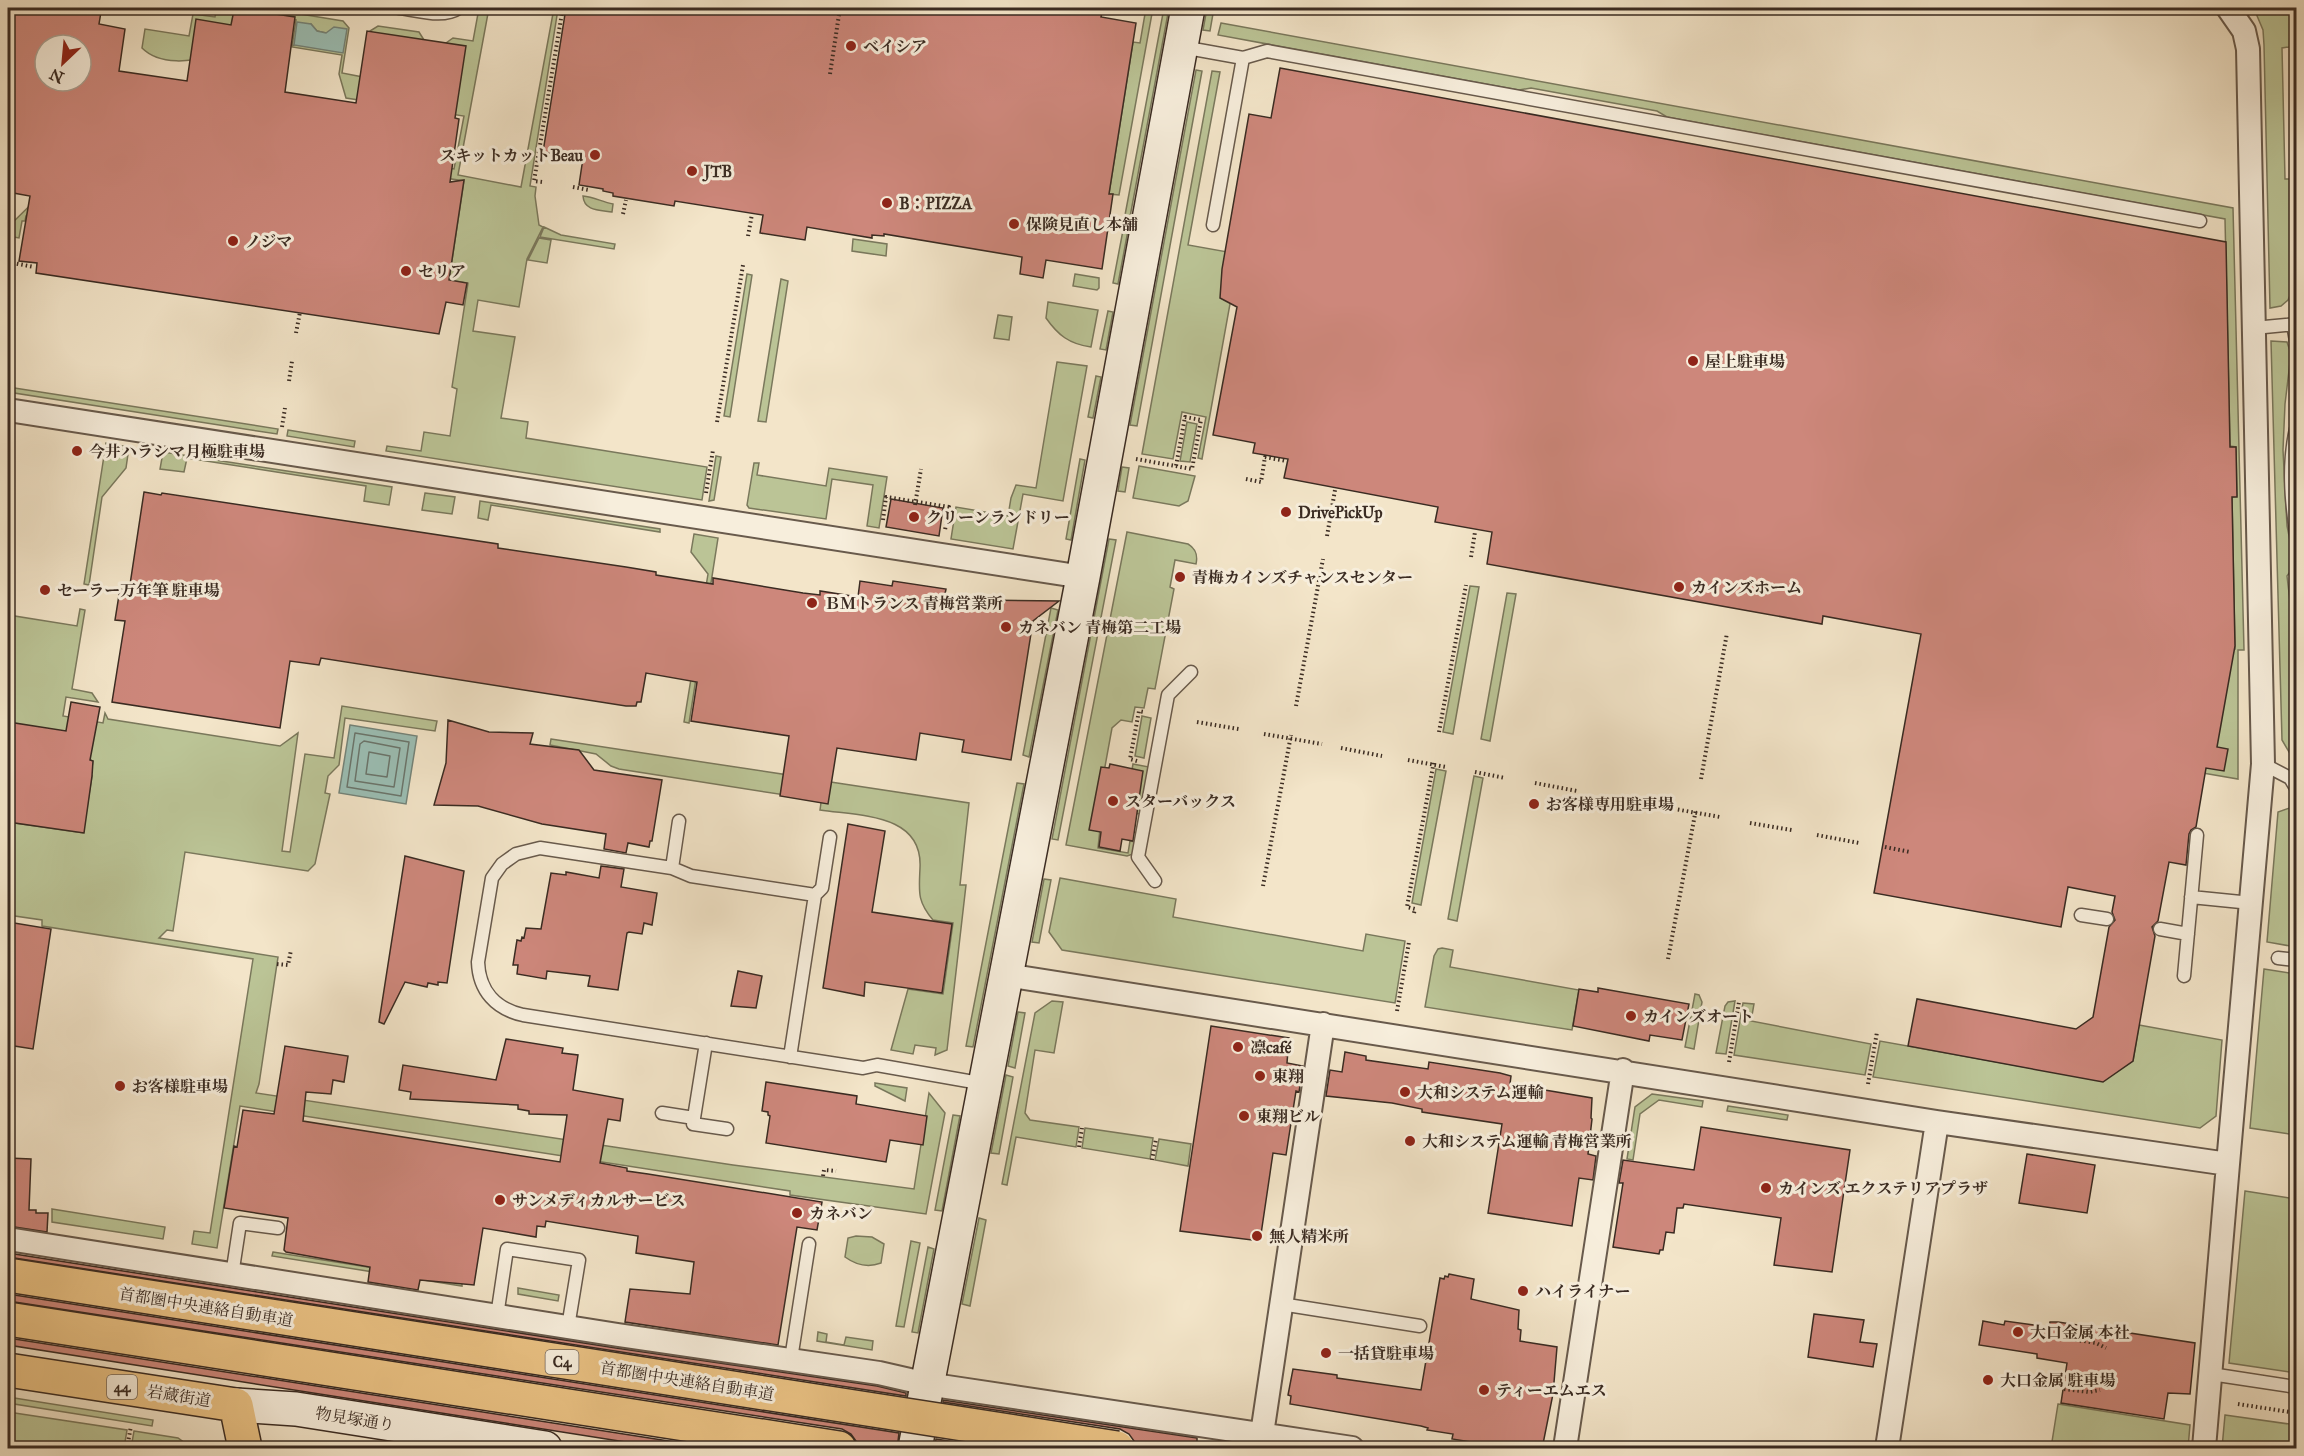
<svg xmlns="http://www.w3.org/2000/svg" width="2304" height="1456" font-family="'IM FELL Great Primer','Noto Serif JP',serif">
<rect width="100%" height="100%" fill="#f3e5c9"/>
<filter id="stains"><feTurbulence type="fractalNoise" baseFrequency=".00333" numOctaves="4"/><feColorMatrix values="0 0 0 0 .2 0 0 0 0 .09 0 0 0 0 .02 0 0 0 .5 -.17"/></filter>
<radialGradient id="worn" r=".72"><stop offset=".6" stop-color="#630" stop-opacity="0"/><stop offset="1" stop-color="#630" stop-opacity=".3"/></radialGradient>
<path fill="#bbc496" stroke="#7a785c" stroke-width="1.5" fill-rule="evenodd" d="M217,8H254L253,13L234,10L227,55C200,59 163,69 142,48L145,29L189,36L193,14L215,17Z
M479,8H489L458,175L521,187L554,8H572V10L558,9L530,186L536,187L535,196L539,225L543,227L527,259L519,307L478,300L473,331L515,337L501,418L528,422L526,438L707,467L702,500L386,451L387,446L421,451L424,432L450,436L457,389L452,387L468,283L449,280L464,181L118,127L26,216L25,221H22L19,238L8,236V227L120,117L454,169L464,116L346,98L339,74L342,55L292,47L296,20L275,17L276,10L343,21L349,28L342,73L363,77L370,31L378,26L419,32L424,40L417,85L446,43L453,38L473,41ZM311,24L317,31L326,33L294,45Z
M1146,8H1153L1119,195L1109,194L1133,42L1140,43Z
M1164,8H1169L1130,217L1125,215Z
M1207,8H1214L1210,31L1203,30Z
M2259,8H2296V13L2291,14L2295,46L2282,48L2285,179H2296V281L2288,300L2281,306L2270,308L2264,45L2263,30L2255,11Z
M1221,23L2233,208L2244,650H2238V779L2185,770L2232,649H2235L2232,497L2237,496L2236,447L2230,446L2225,219L1667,117L1657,111L1531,88L1519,90L1218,35Z
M1196,70L1202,71L1137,426L1130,425Z
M1212,71L1220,72L1188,245L1239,254L1202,459L1198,458L1206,417L1182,412L1173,459L1142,454Z
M583,196C594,197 602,202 613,204L612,212C599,210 584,211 583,196Z
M1124,225H1129L1118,284L1113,283Z
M544,227L561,235L615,244L614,249L540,237Z
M539,238L551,240L547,263L528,260Z
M853,239L887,244L886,256L852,251Z
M747,274L752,275L730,417L724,416Z
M1075,274L1099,278V288L1097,290L1073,286Z
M781,279L788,281L766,422L758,421Z
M1048,302L1098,310L1091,347C1069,344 1058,335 1046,318Z
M1108,311L1113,312L1106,350L1100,349Z
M998,315L1012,317L1009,340L994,338Z
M2271,341L2287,342L2291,354L2285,404L2283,450L2287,526L2295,565L2287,576L2296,652V764L2282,740Z
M1057,362L1087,366L1063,501L1023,494L1013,549L951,539L956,507L1008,516L1011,498L1016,485L1036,488Z
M1096,376L1101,377L1093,418L1088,417Z
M8,387L278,429L277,434L8,392Z
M1187,422L1197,424L1190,462L1180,461Z
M288,430L355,441L354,447L287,436Z
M106,443L129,447L126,468L102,497L89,585L84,584Z
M163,452L392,487L389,505L364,501L366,486L187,458L184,472L160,469Z
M716,456L721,457L714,500L709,501Z
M1080,459L1085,460L1071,540L1066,539Z
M754,463H759L757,475L826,486L829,468L887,477L879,528L867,526L873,485L832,479L826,519L749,508L747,505Z
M1139,466L1195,476L1188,501L1179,506L1133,498Z
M1122,467L1129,468L1125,492L1118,491Z
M425,493L455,497L452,514L422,510Z
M480,501L660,529V532L491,505L488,520L478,518Z
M1127,532L1188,544C1196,549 1198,555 1196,564L1175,560L1170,587L1174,589L1155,689L1148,688L1144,708L1135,707L1132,722L1121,720L1112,728L1094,827L1100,829L1098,848L1128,853L1130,841L1135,842L1133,854L1127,856L1066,845Z
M694,534L718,538L689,723L684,722L708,574L691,552Z
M1109,539L1116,540L1058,840L1052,839Z
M1470,586L1479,587L1453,734L1443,732Z
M1507,593L1516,594L1490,741L1481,739Z
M1051,608L1058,610L1029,757L1023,755Z
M80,609L85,610L72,689L92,693L98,702L66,697L63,716L103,723L105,713L108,719L280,746L298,733L282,851L290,852L305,754L334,758L342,706L437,721L435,731L345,718L339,765L328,776L325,793L330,794L315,864L308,871L185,852L173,931L167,930L159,938L278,957L259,1084L256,1093L733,1165L914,1189L929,1093L945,1113L926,1214L790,1195V1191L240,1106L217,1248L192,1244L194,1231L210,1233L253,959L42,926V920L8,915V871L14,835L8,833V822L83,833L92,776L8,763V615L77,626ZM69,754L90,757V760L93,761L91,773Z
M1142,716L1151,718L1144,758L1135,756Z
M551,739L788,775L785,795L619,769L611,766L596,754L550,745Z
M1133,764L1149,767L1140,814L1133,813L1130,781Z
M1436,769L1446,771L1421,905L1412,903Z
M1474,776L1483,778L1457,921L1448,919Z
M824,781L969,803L960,885H966L947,1050L935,1055L936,1048L915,1045L913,1054L891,1050L908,989L943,994L953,923L933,920C917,901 919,892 920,868C923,813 859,816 820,810Z
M1017,783L1024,784L973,1047L966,1046Z
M2295,806L2296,947L2267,942L2278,812Z
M1060,878L1176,899L1173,917L1363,951L1366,934L1405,941L1395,1003L1062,950L1049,932Z
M1044,879L1051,880L1039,943L1032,942Z
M1442,948L1453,950L1450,967L1579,990L1572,1030L1425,1007L1434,956L1438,949Z
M2264,969L2296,974V1135L2250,1128Z
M1695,994L1699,995L1702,1002L1694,1049L1685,1047Z
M1052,1001L1063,1002L1054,1053L1035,1050L1025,1113L1030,1120L1079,1127L1076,1147L1016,1137L1007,1185L1002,1184L1035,1013Z
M1735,1001L1726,1054L1716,1053L1725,1006L1728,1002Z
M1743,1003L1754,1004L1751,1021L1871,1044L1865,1075L1734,1055Z
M1018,1012L1025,1013L1015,1068L1008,1066Z
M2139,1025L2222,1040L2216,1116L2200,1128L1873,1077L1880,1041L2103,1081L2133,1061Z
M1006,1075L1013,1077L999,1154L991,1153Z
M875,1083L907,1088L905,1101L875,1086Z
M1652,1094L1703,1101L1702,1107L1659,1100L1640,1114L1633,1160L1627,1159L1635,1107Z
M1728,1106L1788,1115L1787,1120L1727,1111Z
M953,1115L960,1116L942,1211L935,1210Z
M1085,1128L1153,1138L1150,1159L1082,1148Z
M1159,1139L1191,1144L1188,1166L1155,1160Z
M2245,1191L2296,1199V1373L2229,1363Z
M52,1209L165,1227L163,1239L52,1222Z
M979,1218L986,1220L970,1306L962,1304Z
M856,1236L872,1237L884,1244L881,1263C868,1268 856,1265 845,1257L848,1238Z
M911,1241L920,1243L904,1327L896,1326Z
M928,1247L934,1249L918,1333L912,1332Z
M273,1252L462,1282V1286L272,1256Z
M518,1288L559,1295L558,1301L518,1294Z
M818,1332L827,1334L826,1342L844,1345L846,1337L873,1341L872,1350L817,1341Z
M8,1397L153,1420L152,1426L8,1403Z
M2058,1404L2190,1425L2188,1448H2051Z
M8,1412L127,1430L124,1448H53L8,1441Z
M2225,1415L2296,1425V1448H2222Z
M134,1431L178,1438L192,1448H131Z"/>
<path fill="#9bbfb5" stroke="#74847a" stroke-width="1.5" d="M297,22L311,24L317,31L326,33L334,27L347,29L343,53L294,45Z
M350,725L417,736L406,804L339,793Z"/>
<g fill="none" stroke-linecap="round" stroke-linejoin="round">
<path stroke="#6a756c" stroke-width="1.5" d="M355,733L409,742L401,796L347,787Z
M364,741L400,748L394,787L355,781L360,744Z
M369,752L390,756L387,777L366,774Z"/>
</g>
<path fill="#cd877b" stroke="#3a2b22" stroke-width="1.5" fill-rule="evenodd" d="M8,8H89V10L101,12L99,24L125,29L119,71L187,81L196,19L231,25L234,10L237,11V8L295,17L285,92L356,103L367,31L466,46L455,118L459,119L450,182L464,180L449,280L467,283L463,305L446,302L439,334L36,273L37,263L19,261L30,196L8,192ZM45,45H81V81H45Z
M566,8H1103L1101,17L1136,23L1109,194H1113L1102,269L1046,260L1043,278L1020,274L1022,257L884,234V236L872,235V238L807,227L805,240L760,233L763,215L675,201L674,206L613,196V193L603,191V189L579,185L583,158L543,152Z
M1280,68L2226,242L2230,447H2236L2237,497H2232L2235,646L2217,747L2228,749L2224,771L2206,768L2196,827L2191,830L2189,834L2186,865L2169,862L2158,921L2152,927L2155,936L2133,1061L2103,1082L1908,1046L1917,999L2076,1029L2093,1017L2109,927L2115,920L2112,912L2115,896L2068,887L2061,927L1874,893L1921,634L1823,616L1822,624L1487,564L1492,532L1435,522L1438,507L1284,478L1288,459L1253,453L1255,443L1213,435L1237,307L1220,298L1222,269L1249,114L1271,118Z
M144,492L161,495L162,493L498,544V548L626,567L656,572V575L713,584V578L803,593L820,595V591L858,597L860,581L892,586L893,581L946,589L945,594L979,600L1059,601L1033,621L1011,760L962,752L964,740L920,733L916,760L837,748L828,804L780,796L789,736L691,721L697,682L646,673L641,702H637L636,706H626L321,658L319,665L290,661L280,728L112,702L125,621L115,620L120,589L129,591Z
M891,499L943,508L939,536L886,527Z
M71,702L100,707L90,760L93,761L92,776L84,833L8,822V722L66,731Z
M448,720L489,732L533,733L530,744L579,750L594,770L662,780L652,841H650L649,847L628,843L626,853L604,849L606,834L542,824L478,806L434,805L446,763Z
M1110,764L1143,771L1133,841L1122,839L1120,851L1099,847L1101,832L1089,830L1101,767L1109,768Z
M848,824L885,831L872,912L952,924L942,993L865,982L864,996L823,988Z
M405,856L464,871L447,983L438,982V985L428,983L427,987L405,982L384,1024L379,1022Z
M601,866L624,869L621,887L657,893L652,925L644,923L642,934L629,932L627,933L618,990L588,986L590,976L547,971L546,979L517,974L518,965H513L517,940L521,941L522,937L524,938L526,928L541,929L551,873L566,875V872L599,878Z
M8,922L51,929L33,1049L8,1045Z
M738,971L762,976L756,1008L731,1006Z
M1598,988L1689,1004L1682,1040L1650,1035L1649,1041L1573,1026L1579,989L1598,992Z
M1211,1026L1289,1038L1287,1063L1303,1066L1299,1092L1296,1091L1286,1155L1273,1153L1260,1241L1180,1231Z
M506,1039L563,1048L562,1053L578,1055L573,1090L623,1099L620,1121L608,1119L600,1163L627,1168V1171L648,1174L822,1202L817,1230L797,1227L778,1345L625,1322L630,1289L690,1294L694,1262L636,1253L638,1236L546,1221L545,1227L537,1226L536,1237L483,1228L474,1285L420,1280L418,1290L368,1282L370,1267L286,1252L284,1250L288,1218L224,1208L234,1146L237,1147L243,1110L274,1114L285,1046L348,1056L344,1082L333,1080L331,1094L306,1092L303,1121L560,1162L567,1115L529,1114V1111L518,1109V1105L410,1099L411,1092L399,1090L403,1065L496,1080Z
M1345,1052L1366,1056V1060L1428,1069L1429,1062L1500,1073L1511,1076L1510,1084L1592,1098L1591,1118L1592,1119L1588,1154L1596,1156L1593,1180L1579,1178L1572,1226L1488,1213L1502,1124L1422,1112V1109L1392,1103L1326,1096L1330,1070L1342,1072Z
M766,1082L857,1096L856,1104L927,1116L923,1145L890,1140L886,1162L766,1143L770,1116L768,1115V1112L762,1111Z
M1701,1127L1850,1150L1832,1272L1774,1265L1781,1218L1684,1204L1683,1208H1677L1674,1233L1666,1232L1663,1250H1660L1659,1254L1613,1247L1623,1183H1619L1623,1160L1694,1170Z
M2027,1154L2095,1165L2087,1213L2019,1203Z
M8,1158L31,1159L29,1210H36V1213H48L47,1232L8,1226Z
M8,1253L616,1348L877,1386L906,1393V1396L8,1257Z
M1449,1274L1474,1279L1471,1299L1519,1310L1518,1329L1521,1330L1520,1341L1557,1347L1553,1394L1542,1449H1515L1452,1439L1453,1434L1427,1430L1428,1428L1421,1426L1290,1404L1291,1396L1288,1395L1293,1369L1337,1375V1378L1421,1390L1440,1278L1444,1279L1445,1276L1448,1277Z
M8,1294L899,1433L897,1449H857L856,1441L851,1434L842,1429L8,1301Z
M1814,1314L1864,1320L1860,1342L1877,1344L1873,1367L1808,1357Z
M1983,1321L2004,1325L2005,1321L2049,1327L2050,1322H2058L2195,1343L2190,1394L2168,1393L2164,1419L2061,1403L2067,1363L2037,1358V1354L1979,1345Z
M8,1338L720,1449H670L8,1345Z
M943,1400L1197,1438V1449H1135L1134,1441L1129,1434L1120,1429L943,1402Z
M936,1439L999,1449H934Z"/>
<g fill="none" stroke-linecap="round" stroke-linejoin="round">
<defs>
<path id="lane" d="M399,8C418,10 442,19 459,8
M1182,47L1243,58L1213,225
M1243,58L1267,51L2200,221
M2293,324L2296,341
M2254,328L2296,324
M2296,429C2288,464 2291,498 2296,533
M2263,764L2290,778L2296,788
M672,868L679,821
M1155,881L1138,857L1168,695L1191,672
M815,895L822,888L830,837
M2191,897L2251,903
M2081,915L2107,919
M2160,929L2188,934
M2278,958L2296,960
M2184,976L2197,835
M706,1043L693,1124L727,1129
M790,1057L815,895L691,876L672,868L540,848L516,854L502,864L492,878L478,962C479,991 496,1009 523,1015L863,1068L877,1065L985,1084
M662,1113L694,1118
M232,1275L240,1223L278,1228
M1281,1304L1420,1326
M497,1316L507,1249L579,1260L568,1327
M791,1359L809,1244
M2211,1374L2296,1387"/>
<path id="street" d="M2228,8L2244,31L2248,49L2263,764L2228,1164
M8,410L1083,577
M1006,975L1937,1122L2228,1164L2204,1448
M8,1239L618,1335L879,1373L927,1384L1352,1448
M1262,1434L1323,1024
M1565,1448L1623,1070
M1887,1448L1937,1122"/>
<path id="secondary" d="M236,1405L296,1409L545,1448
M915,1448L1083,577L1188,8"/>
<path id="primary" d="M8,1370L236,1405L245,1448"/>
<path id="highway" d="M8,1319L839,1448"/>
</defs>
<use href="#lane" stroke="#685a4c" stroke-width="15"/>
<use href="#street" stroke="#685a4c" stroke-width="26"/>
<use href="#secondary" stroke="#3a2b22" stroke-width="36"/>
<use href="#primary" stroke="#3a2b22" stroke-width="36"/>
<use href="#highway" stroke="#3a2b22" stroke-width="36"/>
<path stroke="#3a2b22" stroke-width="4" stroke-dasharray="1.5 3" stroke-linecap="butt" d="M830,74L840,8
M542,182L534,181L562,13
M573,187L589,190
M623,214L626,200
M748,236L752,214
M8,262L34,267
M296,333L300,312
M289,381L292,361
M717,422L743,265
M282,427L285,408
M1136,459L1192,469L1201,420L1185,417L1176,466
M1246,479L1261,482L1265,457L1286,461
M706,493L713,450
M915,505L921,469
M883,520L886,497L949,507L945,530
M1327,536L1335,490
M1471,557L1475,532
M1296,706L1323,559
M1197,722L1239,729
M1439,732L1466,585
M1264,734L1322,744
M1341,748L1382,756
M1408,760L1446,767
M1137,761L1130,759L1139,711L1144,712
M1475,772L1505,778
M1701,779L1727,633
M1535,783L1577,791
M1603,796L1644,803
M1669,808L1720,817
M1750,823L1792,830
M1817,835L1859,843
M1885,847L1910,852
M1263,886L1291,735
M1414,913L1415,909L1407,907L1434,761
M1668,959L1696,809
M277,964L288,965L291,950
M1397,1011L1409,942
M1729,1062L1739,1002
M1868,1084L1877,1032
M1079,1147L1082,1128
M1152,1160L1156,1139
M823,1176L824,1170L836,1171
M2071,1339L2096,1343L2106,1348
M2064,1389L2089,1392L2100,1390
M2238,1404L2296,1413
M127,1448L131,1426"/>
<use href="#lane" stroke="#f7eedc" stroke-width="12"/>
<use href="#street" stroke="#f7eedc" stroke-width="22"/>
<use href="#secondary" stroke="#f7eedc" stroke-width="33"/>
<use href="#primary" stroke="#eac284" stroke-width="33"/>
<use href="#highway" stroke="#eac284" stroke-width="33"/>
<defs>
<path id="highway-bridge" d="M8,1275L1117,1448"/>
</defs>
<use href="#highway-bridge" stroke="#3a2b22" stroke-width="36" stroke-linecap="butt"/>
<use href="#highway-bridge" stroke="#eac284" stroke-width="33"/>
</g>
<g fill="#8f2418" stroke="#f7eedc" stroke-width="2">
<circle cx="851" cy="46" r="6"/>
<circle cx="595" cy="155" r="6"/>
<circle cx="692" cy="171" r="6"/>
<circle cx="887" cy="203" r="6"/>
<circle cx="1014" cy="224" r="6"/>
<circle cx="233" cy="241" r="6"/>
<circle cx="406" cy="271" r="6"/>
<circle cx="1693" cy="361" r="6"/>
<circle cx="77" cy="451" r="6"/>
<circle cx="1286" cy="512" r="6"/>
<circle cx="914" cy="517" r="6"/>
<circle cx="1180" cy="577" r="6"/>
<circle cx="1679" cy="587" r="6"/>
<circle cx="45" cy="590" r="6"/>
<circle cx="812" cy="603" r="6"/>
<circle cx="1006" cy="627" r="6"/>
<circle cx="1113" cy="801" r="6"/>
<circle cx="1534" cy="804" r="6"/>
<circle cx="1631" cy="1016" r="6"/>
<circle cx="1238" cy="1047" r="6"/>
<circle cx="1260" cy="1076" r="6"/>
<circle cx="120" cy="1086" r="6"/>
<circle cx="1405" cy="1092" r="6"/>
<circle cx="1244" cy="1116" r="6"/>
<circle cx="1410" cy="1141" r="6"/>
<circle cx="1766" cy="1188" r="6"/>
<circle cx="500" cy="1200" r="6"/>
<circle cx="797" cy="1213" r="6"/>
<circle cx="1257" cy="1236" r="6"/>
<circle cx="1523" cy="1291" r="6"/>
<circle cx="2018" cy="1332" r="6"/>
<circle cx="1326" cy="1353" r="6"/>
<circle cx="1988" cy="1380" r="6"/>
<circle cx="1484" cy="1390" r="6"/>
</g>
<g text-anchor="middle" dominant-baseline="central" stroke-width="6" stroke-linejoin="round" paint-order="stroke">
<g fill="#f7eedc" stroke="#73665a" stroke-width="1.5">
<rect x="545.5" y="1350" width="33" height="24" rx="4.5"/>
<rect x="107" y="1375" width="30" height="24" rx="4.5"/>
</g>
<g font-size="15" font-weight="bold" fill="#3a2b22">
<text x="562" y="1362">C4</text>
<text x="122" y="1387">44</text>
</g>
<g font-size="16" font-weight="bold" fill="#3a2b22" stroke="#f7eedc" text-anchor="start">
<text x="863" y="46">ベイシア</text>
<text x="583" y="155" text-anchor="end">スキットカットBeau</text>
<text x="704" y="171">JTB</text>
<text x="899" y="203">B：PIZZA</text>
<text x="1026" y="224">保険見直し本舗</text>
<text x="245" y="241">ノジマ</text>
<text x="418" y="271">セリア</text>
<text x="1705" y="361">屋上駐車場</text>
<text x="89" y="451">今井ハラシマ月極駐車場</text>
<text x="1298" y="512">DrivePickUp</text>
<text x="926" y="517">クリーンランドリー</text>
<text x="1192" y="577">青梅カインズチャンスセンター</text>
<text x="1691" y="587">カインズホーム</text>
<text x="57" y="590">セーラー万年筆 駐車場</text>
<text x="824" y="603">ＢＭトランス 青梅営業所</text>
<text x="1018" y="627">カネバン 青梅第二工場</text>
<text x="1125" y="801">スターバックス</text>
<text x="1546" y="804">お客様専用駐車場</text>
<text x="1643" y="1016">カインズオート</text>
<text x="1250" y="1047">凛café</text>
<text x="1272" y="1076">東翔</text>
<text x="132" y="1086">お客様駐車場</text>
<text x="1417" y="1092">大和システム運輸</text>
<text x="1256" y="1116">東翔ビル</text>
<text x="1422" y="1141">大和システム運輸 青梅営業所</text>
<text x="1778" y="1188">カインズ エクステリアプラザ</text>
<text x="512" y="1200">サンメディカルサービス</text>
<text x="809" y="1213">カネバン</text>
<text x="1269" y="1236">無人精米所</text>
<text x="1535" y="1291">ハイライナー</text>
<text x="2030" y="1332">大口金属 本社</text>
<text x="1338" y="1353">一括貸駐車場</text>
<text x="2000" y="1380">大口金属 駐車場</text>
<text x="1496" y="1390">ティーエムエス</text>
</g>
<g font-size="16" fill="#3a2b22" stroke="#f7eedc">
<text transform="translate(206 1307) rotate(9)">首都圏中央連絡自動車道</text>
<text transform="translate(687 1381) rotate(9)">首都圏中央連絡自動車道</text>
<text transform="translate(179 1396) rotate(9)">岩蔵街道</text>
<text transform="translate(355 1419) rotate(9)">物見塚通り</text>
</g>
</g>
<rect width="2304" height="1456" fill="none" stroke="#f3e5c9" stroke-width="30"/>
<rect x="9" y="9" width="2286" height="1438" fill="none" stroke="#3a2b22" stroke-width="3"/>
<rect x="15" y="15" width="2274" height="1426" fill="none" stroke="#3a2b22" stroke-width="1.5"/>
<g transform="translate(63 63) rotate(206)"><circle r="28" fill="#f7eedc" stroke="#aba092" stroke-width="1.5"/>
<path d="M0-4.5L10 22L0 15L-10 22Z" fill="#8f2418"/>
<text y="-9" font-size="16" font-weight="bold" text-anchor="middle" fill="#3a2b22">N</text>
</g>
<rect width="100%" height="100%" filter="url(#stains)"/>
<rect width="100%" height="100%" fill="url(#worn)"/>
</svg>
